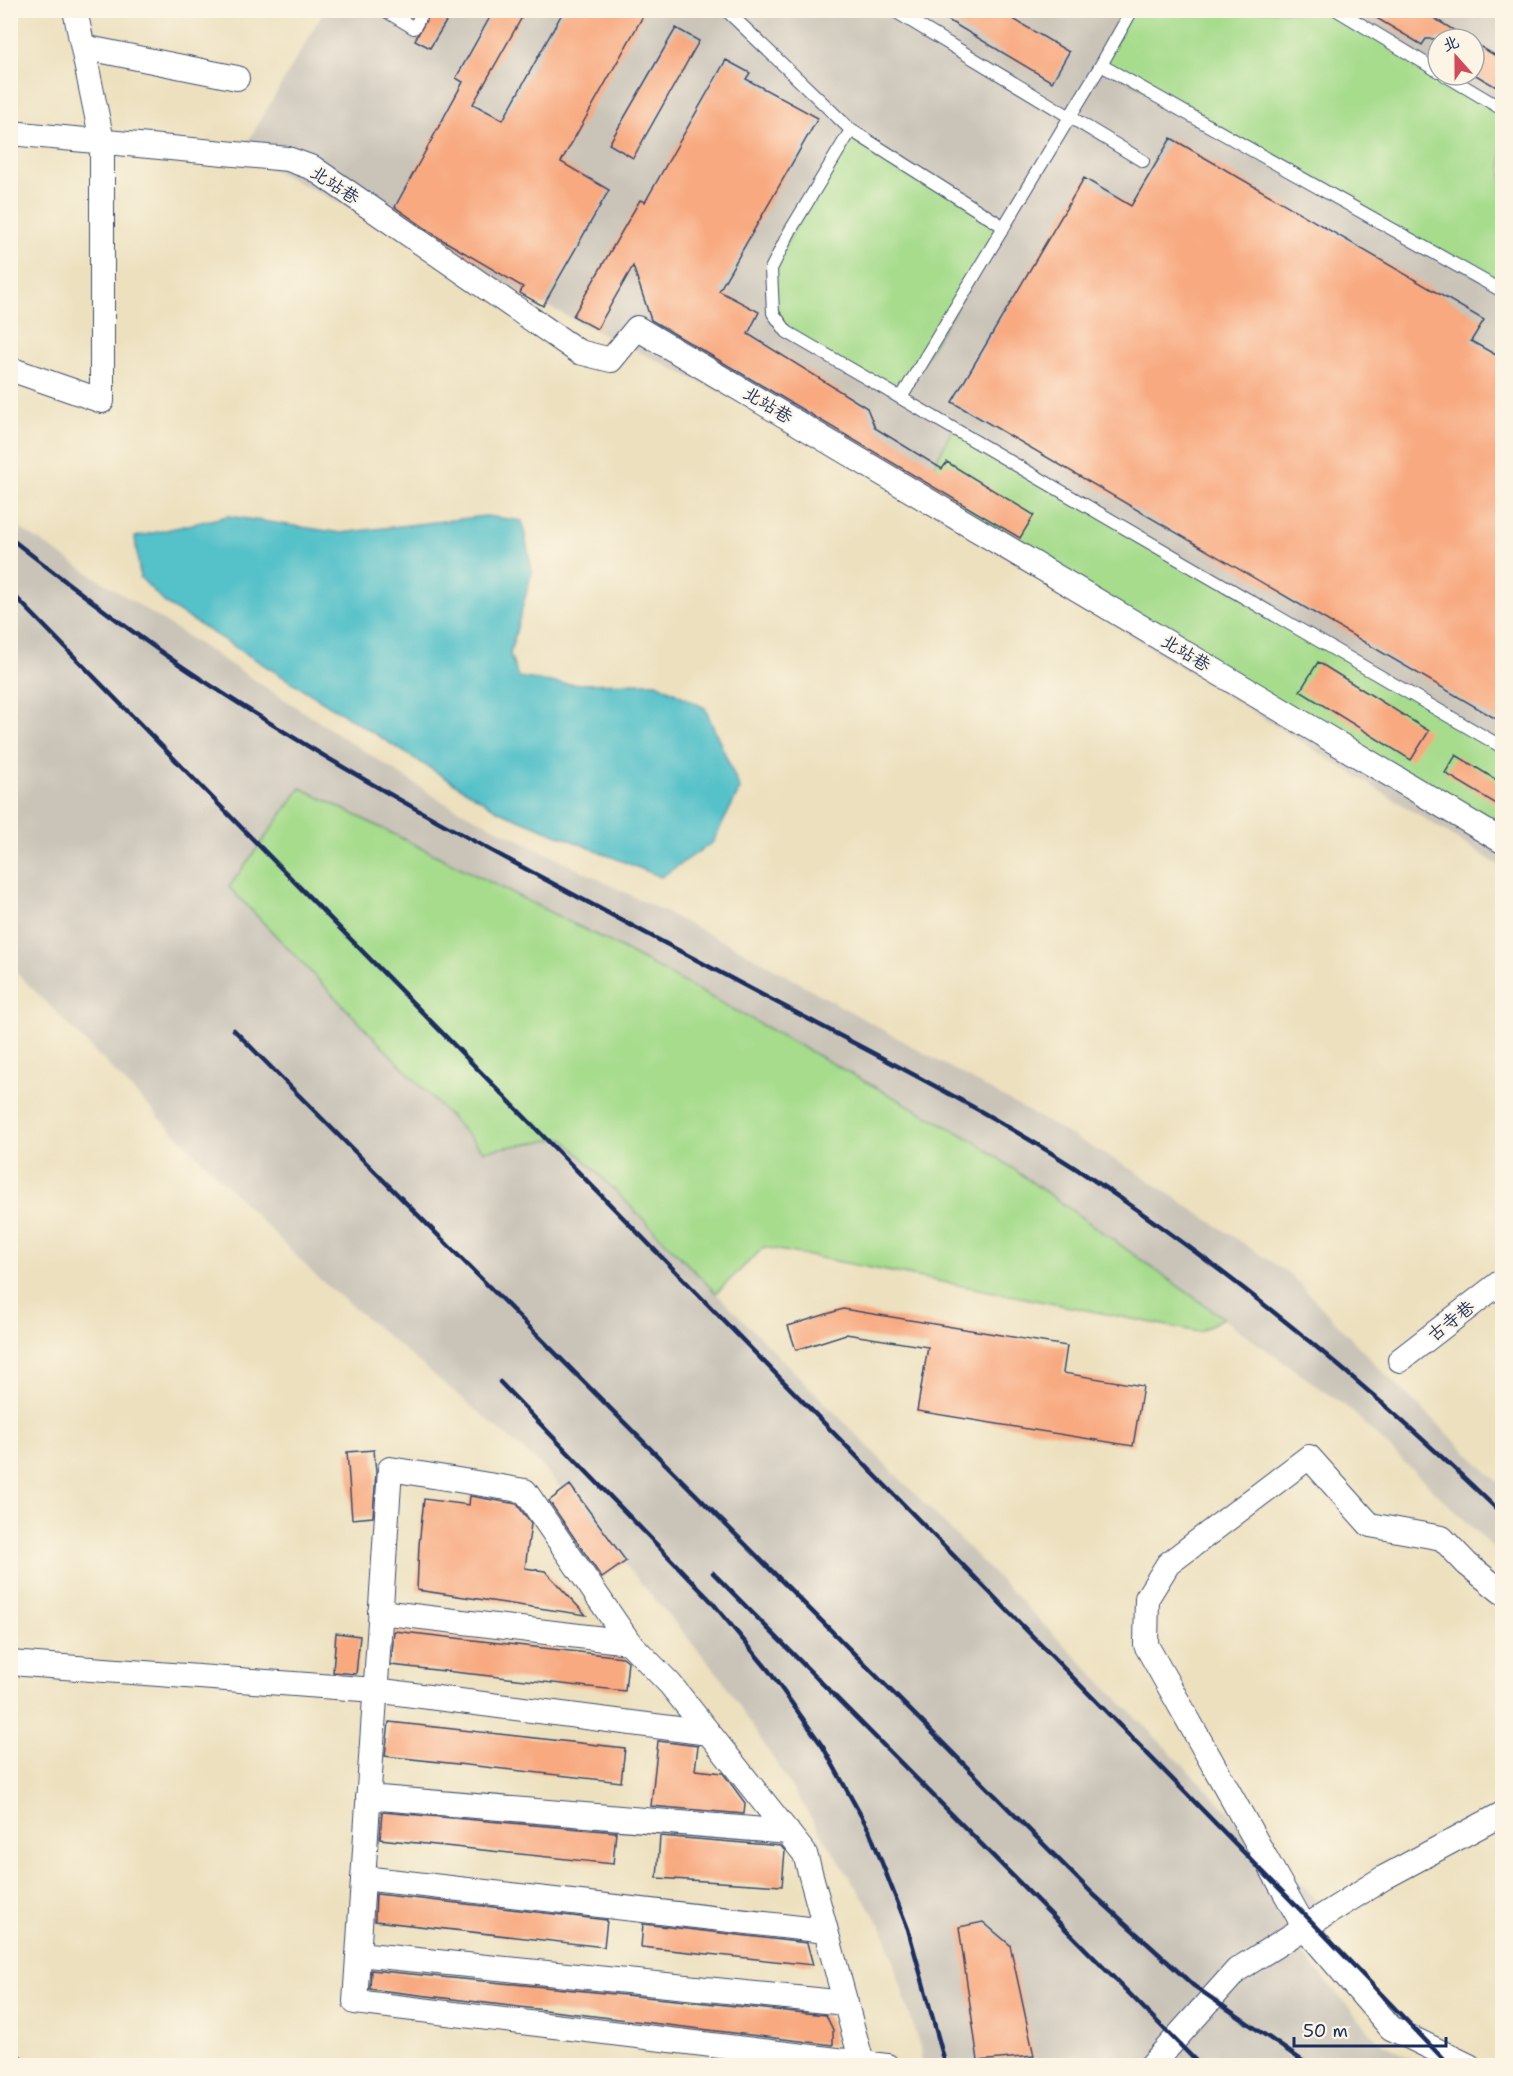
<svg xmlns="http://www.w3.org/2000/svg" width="1513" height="2076" font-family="'Shantell Sans','LXGW WenKai TC',sans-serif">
<rect width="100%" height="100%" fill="#fcf5e5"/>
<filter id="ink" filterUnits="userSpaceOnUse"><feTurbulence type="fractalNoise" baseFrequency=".0167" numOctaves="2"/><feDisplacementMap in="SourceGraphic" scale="12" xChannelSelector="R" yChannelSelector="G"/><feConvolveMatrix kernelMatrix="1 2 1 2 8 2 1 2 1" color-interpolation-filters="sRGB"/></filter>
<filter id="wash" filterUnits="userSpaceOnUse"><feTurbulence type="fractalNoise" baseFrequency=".008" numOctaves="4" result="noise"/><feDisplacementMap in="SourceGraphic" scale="24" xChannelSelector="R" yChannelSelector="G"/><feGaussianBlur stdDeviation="1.35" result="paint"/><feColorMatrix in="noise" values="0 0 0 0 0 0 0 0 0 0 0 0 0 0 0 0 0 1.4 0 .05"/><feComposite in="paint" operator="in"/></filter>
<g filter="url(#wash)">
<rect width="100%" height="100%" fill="#ece0be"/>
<path fill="#c9c3b8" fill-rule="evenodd" d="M324,11H1502V867L821,442L241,154ZM1438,39H1474V75H1438Z
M10,522L443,802L739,949L1138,1173L1291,1275L1379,1368L1502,1486V1556L1348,1408L974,1141L610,942L302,788L229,887L483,1151L563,1138L1337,1921L1303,1954L1378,2041L1424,2065L1174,2066L1163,2053L1151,2066L922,2065L920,2047L883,1929L720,1676L540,1464L317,1277L11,967Z"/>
<path fill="#a6dc8c" stroke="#608675" stroke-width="1.5" d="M1132,11H1337L1502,109V291L1101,65Z
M851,130L1004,227L901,398L790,334L773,313L771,269Z
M953,428L1502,747V841L919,495Z
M301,788L610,942L974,1141L1223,1318L1199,1332L764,1247L716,1293L563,1138L483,1151L229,887Z"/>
<path fill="#54c1c9" stroke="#387894" stroke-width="1.5" d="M228,516L341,533L486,516L522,521L532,571L510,654L518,677L563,684L656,683L705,708L740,789L713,842L661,877L499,811L166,604L140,577L135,537Z"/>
<g id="blocks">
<path fill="#f8a97f" d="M432,10H453L430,48L415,40Z
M494,10H526L473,104L503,120L564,10H632L643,16L561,162L609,190L543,306L520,293L523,287L441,239L395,207L463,82L456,78Z
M931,10H998L1069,52L1052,82Z
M1363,10H1421L1468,39H1426L1422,45Z
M676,28L699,41L633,158L609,144Z
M1474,43L1503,60V91L1474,74Z
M726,60L750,73L746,79L818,118L719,291L759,312L748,334L867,408L875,428L942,469L947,462L1034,515L1020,538L651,320L633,266L597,329L573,316L640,200L645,202Z
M1171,138L1484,320L1471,341L1503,359V723L952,402L1084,178L1131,206Z
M1318,662L1429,731L1411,760L1300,691Z
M1456,755L1503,784V808L1445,773Z
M843,1309L1067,1346L1063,1373L1143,1386L1133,1446L917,1411L928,1347L846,1334L796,1350L788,1326Z
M374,1450L376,1472L373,1517L352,1519L347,1452Z
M570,1485L626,1561L602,1578L549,1501Z
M470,1496L517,1504L531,1524L525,1568L545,1571L586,1615L417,1590L419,1545L424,1499L469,1505Z
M394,1631L623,1657L628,1661L625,1691L391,1665Z
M336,1633L360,1636L356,1674L333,1672Z
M389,1722L625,1748L621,1782L385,1756Z
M658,1741L698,1746L695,1770L723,1773L745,1803L744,1814L651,1806Z
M382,1812L616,1832L613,1864L380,1839Z
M660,1836L781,1846L785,1851L782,1886L657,1878Z
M376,1894L607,1920L604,1947L375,1921Z
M983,1922L1010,1945L1034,2056L978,2061L959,1927Z
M643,1924L807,1943L813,1965L641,1947Z
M371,1970L826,2015L833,2030V2045L370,1989Z"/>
</g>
</g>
<g filter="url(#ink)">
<use href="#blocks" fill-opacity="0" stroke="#3a4a6c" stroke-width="1.5"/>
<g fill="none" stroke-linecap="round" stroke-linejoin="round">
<defs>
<path id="service" d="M384,10L414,28L424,10
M726,10L851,130L790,231L771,269L773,313L787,332L1502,747
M893,10L1143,161
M1337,10L1438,71
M1101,65L1132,10
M1445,75L1502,109
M851,130L1004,227
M901,398L1101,65L1502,291"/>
<path id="minor" d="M83,47L237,78
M10,133L288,159L313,168L579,352L611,360L637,328L1502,841
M10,369L102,401V141L75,10
M1400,1360L1502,1281
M380,1612L629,1642
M10,1663L375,1690L709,1733
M368,1797L788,1832
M363,1878L826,1931
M358,1954L846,2003
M862,2063L805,1854L670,1684L629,1642L525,1491L390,1469L355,2002L862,2063L887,2066
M1151,2066L1237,1970L1385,1877L1502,1814
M1469,2066L1391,2028L1305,1928L1146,1645L1147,1598L1168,1564L1309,1457L1370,1525L1442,1538L1467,1564L1502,1592"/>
</defs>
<use href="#service" stroke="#3a4a6c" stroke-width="14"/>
<use href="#minor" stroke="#3a4a6c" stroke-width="26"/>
<use href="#service" stroke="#fff" stroke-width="12"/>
<use href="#minor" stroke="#fff" stroke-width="24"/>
<path stroke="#1b2f5e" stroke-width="4.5" d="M10,538C67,583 124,627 183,667C360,786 551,882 738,982C856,1045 980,1105 1092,1179C1239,1277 1375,1391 1502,1514
M10,591L1314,1924L1450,2066
M234,1030L1094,1895L1194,1986L1310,2066
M500,1382L711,1601L769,1671L823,1747L869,1830L908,1929L946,2066
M713,1573L1201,2066
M10,2051L33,2066"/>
</g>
</g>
<g text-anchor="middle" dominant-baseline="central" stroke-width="4.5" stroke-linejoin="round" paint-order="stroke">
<g font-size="18" fill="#1b2f5e" stroke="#fcf5e5">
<text transform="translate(335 185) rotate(33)">北站巷</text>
<text transform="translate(768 405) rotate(31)">北站巷</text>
<text transform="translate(1186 653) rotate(31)">北站巷</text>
<text transform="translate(1451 1321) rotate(-38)">古寺巷</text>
</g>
</g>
<rect width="1513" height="2076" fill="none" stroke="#fcf5e5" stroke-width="36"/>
<g transform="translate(1456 57) rotate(339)"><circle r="28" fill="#fcf5e5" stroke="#a2a6af" stroke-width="1.5"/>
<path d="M0-4.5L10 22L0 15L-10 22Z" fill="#d1495b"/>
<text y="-9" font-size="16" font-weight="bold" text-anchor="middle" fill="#1b2f5e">北</text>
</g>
<path d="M1294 2037v9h152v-9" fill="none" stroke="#1b2f5e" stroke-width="3"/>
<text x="1303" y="2037" font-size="18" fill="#1b2f5e" stroke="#fcf5e5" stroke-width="4.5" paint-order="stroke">50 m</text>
</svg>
